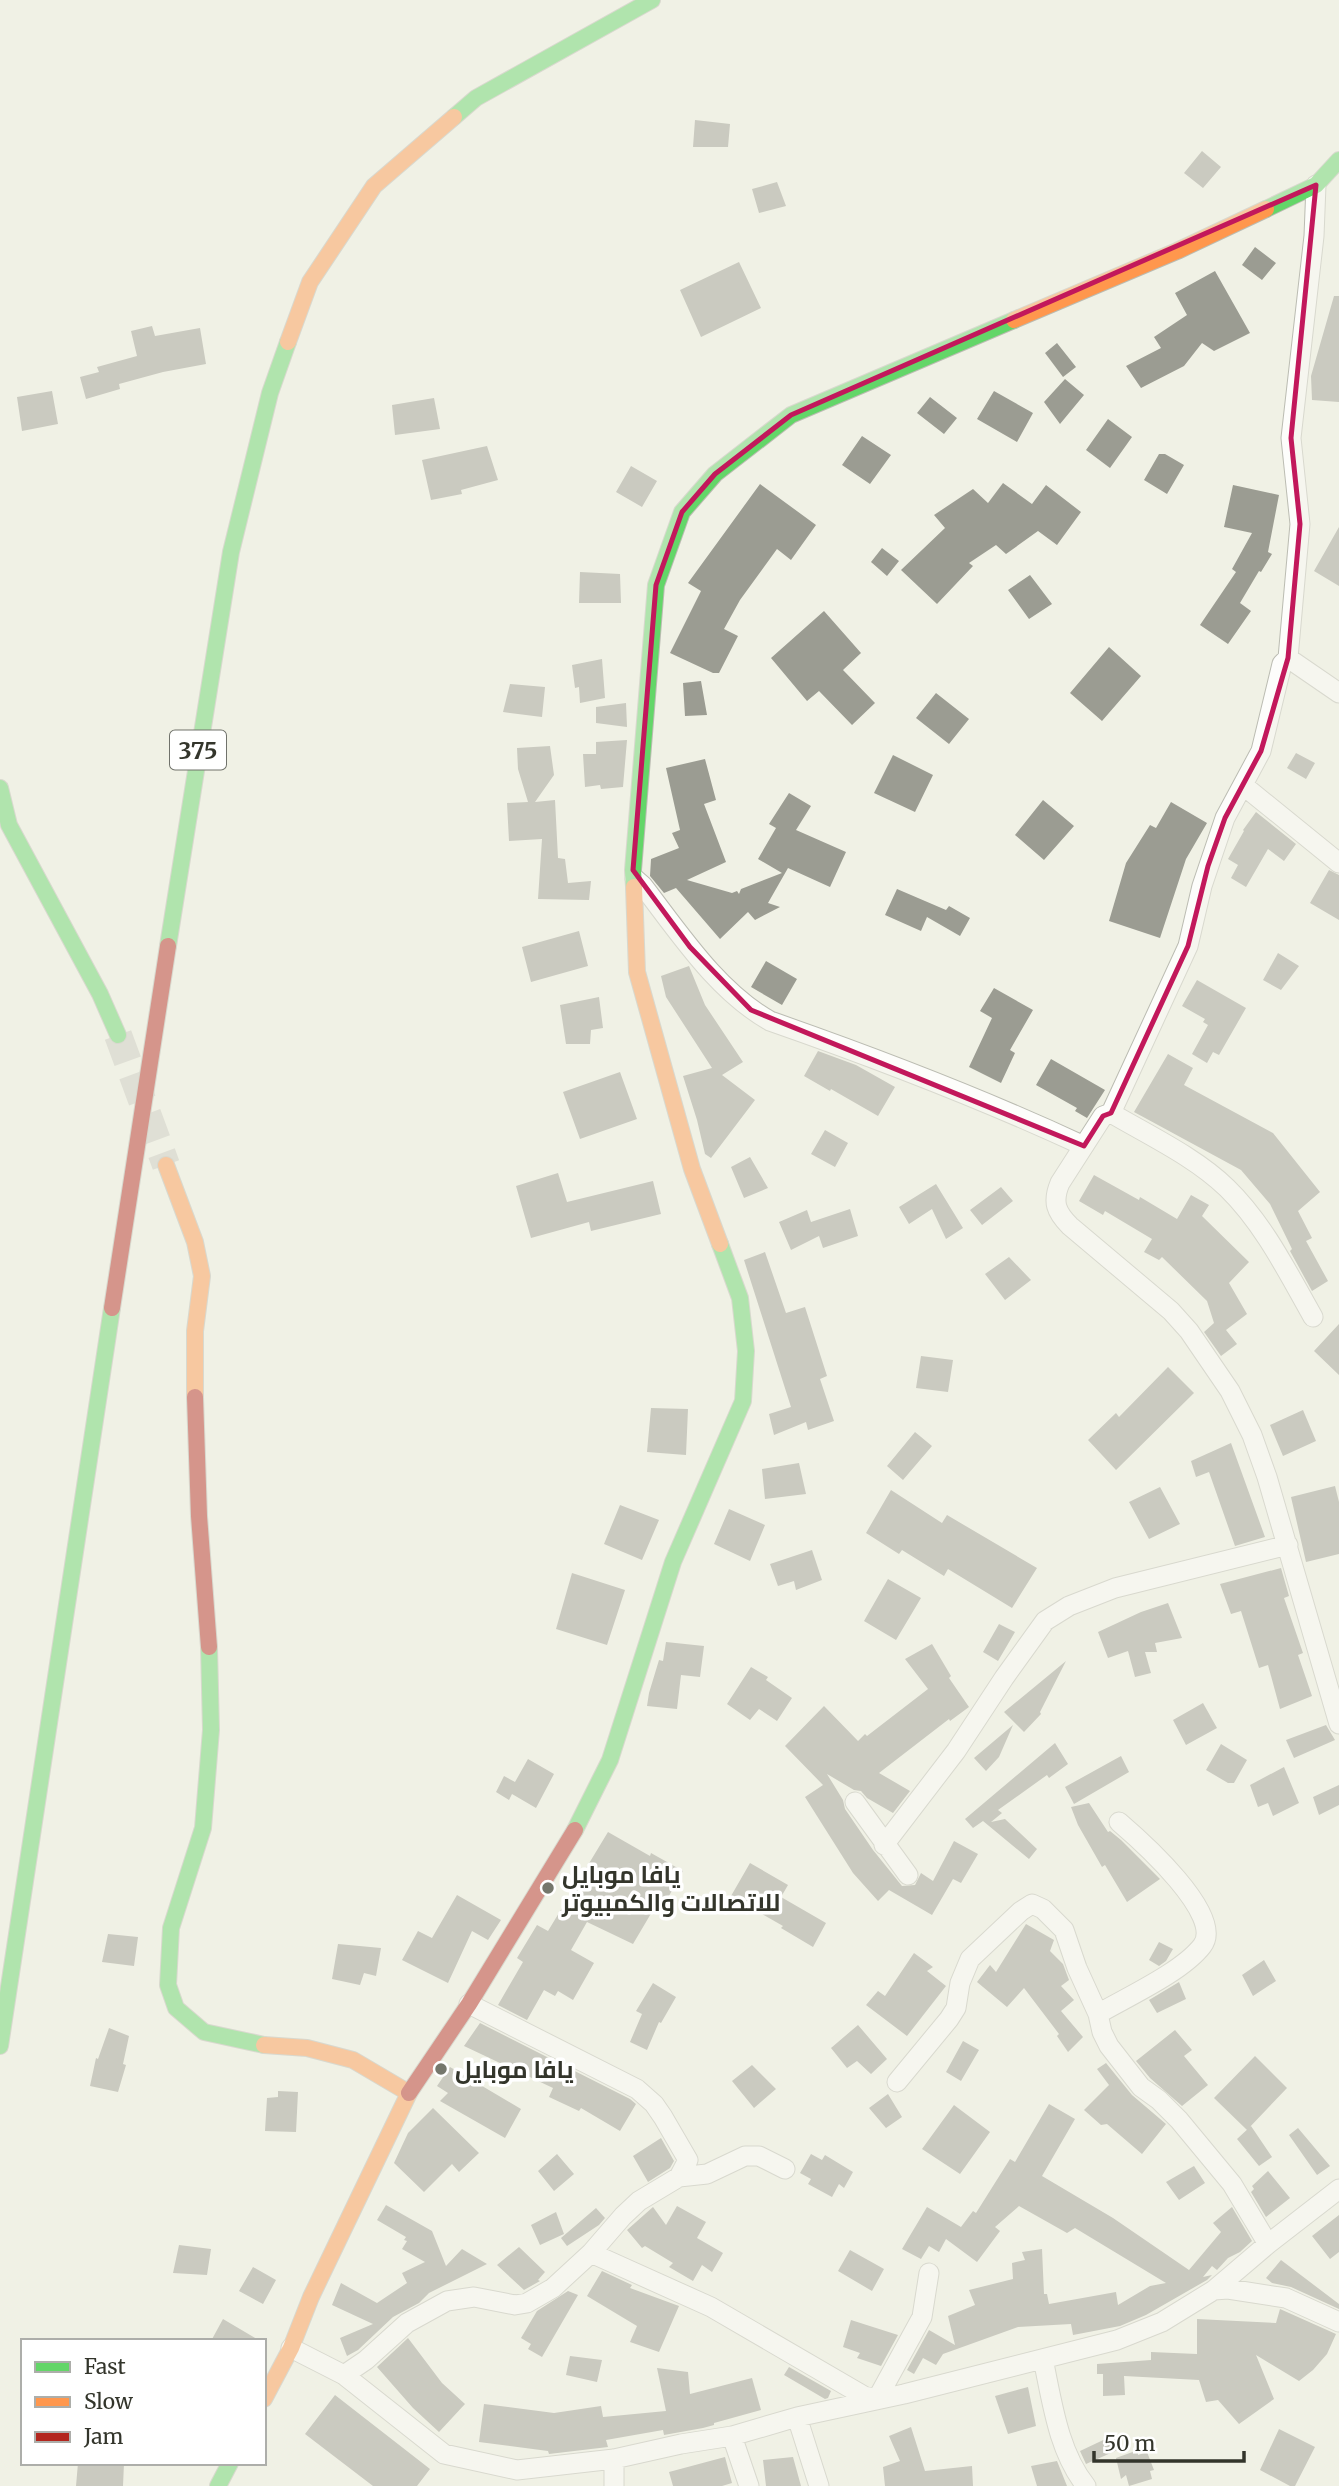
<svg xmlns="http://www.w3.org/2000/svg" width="1339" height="2486" font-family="Merriweather,Cairo,serif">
<rect width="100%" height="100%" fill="#f0f1e5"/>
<path fill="#9b9c92" d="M695,120L730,124L728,147H693Z
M1202,151L1221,167L1203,188L1184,173Z
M777,182L786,206L759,213L752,189Z
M1255,247L1276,263L1262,280L1242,265Z
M739,262L761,308L701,337L680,290Z
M1215,271L1250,333L1214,351L1202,343L1184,366L1141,388L1126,366L1161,348L1154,337L1187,315L1175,293Z
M1334,296H1339V402L1312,400L1311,376Z
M152,326L155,336L200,328L206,364L163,372L119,384L120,389L86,399L80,377L99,372L97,367L137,356L131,331Z
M1057,343L1076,367L1063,377L1045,353Z
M1065,379L1084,395L1060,424L1044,402Z
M52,391L58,424L22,431L17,397Z
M994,391L1033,413L1017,442L977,419Z
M930,397L957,418L944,434L917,413Z
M434,398L440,429L395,435L392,405Z
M1108,419L1132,437L1110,468L1086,450Z
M862,436L891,455L870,484L842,465Z
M487,446L498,480L461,490L462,494L431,500L422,460Z
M1159,454H1165L1184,465L1167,494L1144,480Z
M631,466L657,481L642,507L616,492Z
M1003,483L1032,504L1046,485L1081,512L1057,545L1038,531L1006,554L996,545L969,563L973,566L937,604L901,570L945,528L934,515L973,489L988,503Z
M760,484L816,525L791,560L777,549L740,600L724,629L738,636L719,673H713L670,653L701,591L688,583Z
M1233,485L1279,495L1268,552L1272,554L1261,572L1259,571L1240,603L1251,611L1228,644L1200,625L1236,572L1232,569L1252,533L1224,527Z
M1339,527V586L1314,571Z
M882,548L899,561L887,576L871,562Z
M580,572L620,574L621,603H579Z
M1030,575L1052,604L1029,619L1008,590Z
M824,611L861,653L843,670L875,703L852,725L819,691L807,701L771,658Z
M1109,647L1141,676L1102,721L1070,693Z
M602,659L605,698L580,703L579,687L575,688L572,665Z
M701,681L707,715L685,716L683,683Z
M510,684L545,687L542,717L503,712Z
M936,693L969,719L949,744L916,718Z
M626,703L627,727L596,723V707Z
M627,740L623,787L601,789L600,785L585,787L583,754H596V742Z
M550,746L554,775L535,802L555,800L558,858L565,859L568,883L591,881L589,900L538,899L542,839L509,841L507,803L528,802L518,769L517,748Z
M1296,753L1315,763L1306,779L1287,768Z
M893,755L933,775L915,812L874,793Z
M705,759L716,800L704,804L726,862L687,880L732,893L737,891L739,894L741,889L782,873L758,859L776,828L769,824L789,793L811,806L796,830L846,852L830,887L788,868L768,903L780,907L755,920L748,912L720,939L676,888L664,893L650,876L651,859L679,848L672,833L680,830L666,768Z
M1043,800L1074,826L1044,860L1015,835Z
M1171,802L1207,823L1186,859L1160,938L1109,921L1126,863L1150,825L1156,828Z
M1256,812L1296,844L1284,861L1268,849L1246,887L1231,878L1238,865L1228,859L1244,831L1243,830Z
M1329,870L1339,875V920L1310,903Z
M897,889L946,910L949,906L970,918L960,936L927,917L921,931L885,915Z
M579,931L588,966L531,982L522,947Z
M1278,953L1299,966L1281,990L1263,980Z
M766,961L797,979L782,1005L751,987Z
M689,966L705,1005L743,1062L722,1075L755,1100L711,1158L705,1154L697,1120L683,1076L712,1068L666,997L661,976Z
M1197,980L1246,1008L1219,1055L1213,1052L1207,1063L1192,1054L1208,1025L1203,1022L1205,1019L1182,1006Z
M994,988L1033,1010L1010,1050L1015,1053L1001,1083L969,1067L992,1018L980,1011Z
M599,997L603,1028L591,1030L590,1044H566L560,1005Z
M818,1051L856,1065L895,1087L878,1116L831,1089L830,1091L804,1076Z
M1168,1054L1193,1068L1184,1085L1273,1133L1320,1192L1298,1211L1312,1238L1306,1241L1328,1281L1312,1291L1290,1251L1292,1249L1270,1204L1241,1170L1134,1112Z
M1051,1059L1105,1090L1087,1118L1075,1111L1077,1108L1036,1085Z
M620,1072L637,1119L580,1139L563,1092Z
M825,1130L848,1143L835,1167L811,1154Z
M750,1157L768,1188L744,1198L731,1167Z
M558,1173L567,1202L653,1181L661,1214L591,1231L589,1222L531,1238L516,1186Z
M1094,1175L1139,1200L1140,1197L1177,1219L1191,1195L1209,1205L1202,1216L1249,1262L1229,1283L1247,1314L1226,1330L1237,1344L1221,1356L1204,1332L1214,1323L1207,1301L1162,1257L1159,1260L1144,1252L1152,1239L1105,1211L1103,1215L1079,1201Z
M936,1184L963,1228L946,1239L932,1209L909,1224L899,1207Z
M1001,1187L1013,1201L982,1225L970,1210Z
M850,1209L858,1236L823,1248L819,1236L791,1250L779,1222L807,1210L811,1222Z
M765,1252L786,1313L805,1307L827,1376L820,1379L834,1421L808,1430L806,1422L774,1435L769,1414L791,1407L744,1260Z
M1009,1257L1031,1280L1005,1300L985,1274Z
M1339,1324V1375L1314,1351Z
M921,1356L953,1360L948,1392L916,1388Z
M1168,1367L1194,1393L1116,1470L1088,1440L1116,1413L1119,1417Z
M651,1408L688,1409L686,1455L647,1452Z
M1303,1410L1316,1441L1283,1456L1270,1425Z
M915,1432L932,1446L903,1480L887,1466Z
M1231,1443L1265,1537L1235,1546L1209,1472L1196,1477L1191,1461Z
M799,1463L806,1494L765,1499L762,1469Z
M1335,1486L1339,1502V1554L1306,1562L1291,1497Z
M1160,1487L1180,1524L1149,1539L1129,1502Z
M891,1490L942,1523L947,1515L1037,1568L1012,1608L948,1569L944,1576L902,1550L899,1554L866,1533Z
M620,1505L659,1520L642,1560L604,1544Z
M729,1509L765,1525L750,1561L714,1544Z
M812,1550L822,1580L796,1590L794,1581L778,1586L770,1564Z
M1281,1568L1289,1596L1284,1598L1303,1653L1298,1655L1312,1696L1280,1709L1268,1665L1259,1668L1241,1611L1231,1614L1220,1584Z
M572,1573L625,1590L607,1645L556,1629Z
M888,1579L921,1598L896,1640L864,1621Z
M1168,1603L1182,1638L1155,1643L1157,1652H1145L1151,1673L1135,1677L1128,1651L1108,1658L1098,1632L1141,1612Z
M999,1624L1015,1632L998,1661L983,1652Z
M666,1642L704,1646L700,1677L681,1675L677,1709L647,1706L649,1693L659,1660L663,1661Z
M932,1644L951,1676L949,1678L969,1707L950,1721L949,1719L879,1773L910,1791L893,1813L867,1798L861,1791L854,1790L827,1774L843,1800L845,1809L873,1850L902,1886L915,1885L921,1873L933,1881L954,1841L978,1854L961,1883L953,1879L932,1915L889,1890L878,1901L853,1873L805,1797L823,1785L785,1746L824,1706L858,1741L865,1734L867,1736L928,1689L905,1659Z
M1066,1661L1040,1712L1041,1714L1024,1732L1004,1712Z
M751,1667L768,1677L766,1680L792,1698L777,1721L759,1709L750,1720L727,1704Z
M1203,1703L1217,1728L1186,1745L1173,1720Z
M1013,1725L999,1757L986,1771L974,1758Z
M1326,1725L1335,1740L1294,1758L1286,1740Z
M1055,1743L1068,1764L1049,1778L1047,1775L998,1810L1002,1813L991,1822L1005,1819L1037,1849L1029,1859L983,1821L973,1828L965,1819Z
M1221,1744L1247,1760L1234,1783H1228L1206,1770Z
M1121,1756L1129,1772L1074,1804L1065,1787Z
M528,1759L554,1774L536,1808L512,1794L509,1800L496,1792L504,1776L515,1782Z
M1284,1767L1299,1803L1273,1816L1268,1803L1258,1807L1250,1785Z
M1339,1785V1805L1319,1815L1313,1797Z
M1089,1803L1108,1832L1110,1831L1121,1840L1160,1879L1127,1902L1105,1865L1102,1867L1078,1825L1071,1807Z
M608,1832L650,1856L651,1853L683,1871L665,1903L659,1900L633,1944L587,1922L571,1950L594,1963L573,2000L558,1991L555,1996L544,1990L527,2020L498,2005L523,1962L517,1958L537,1925L548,1931Z
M750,1863L788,1885L781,1897L826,1923L813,1947L781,1928L783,1926L731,1896Z
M457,1895L501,1920L488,1940L472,1931L448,1983L402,1960L418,1931L432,1938Z
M1026,1924L1054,1940L1050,1951L1063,1964L1069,1980L1061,1986L1074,2000L1061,2011L1083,2037L1068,2052L1057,2036L1059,2034L1024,1988L1007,2007L977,1982L990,1965L996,1972Z
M108,1934L138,1937L134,1966L102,1962Z
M1159,1942L1173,1949L1166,1961L1159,1966L1149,1960Z
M338,1944L381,1948L376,1976L364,1973L360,1985L332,1979Z
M914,1953L933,1967L927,1971L946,1986L907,2036L866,2005L878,1991L885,1996Z
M1264,1960L1276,1981L1253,1996L1242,1975Z
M1179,1982L1186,1999L1157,2013L1149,2000Z
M653,1983L676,1997L661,2023L659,2022L647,2050L630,2042L642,2014L636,2011Z
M480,2023L630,2099L636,2104L620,2131L581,2108L579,2111L549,2097L553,2088L464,2046Z
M858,2025L887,2059L871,2074L857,2061L847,2068L831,2048Z
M109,2028L129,2036L123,2064L126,2065L118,2092L90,2086L96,2058L98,2059Z
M1175,2030L1192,2050L1184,2056L1208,2085L1182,2106L1150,2078L1136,2061Z
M963,2041L979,2050L961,2081L946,2072Z
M1255,2056L1287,2088L1247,2130L1214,2098Z
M1106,2063L1132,2095L1166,2124L1142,2154L1107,2124L1101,2125L1084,2110L1109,2085L1097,2069Z
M752,2065L776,2089L754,2108L732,2081Z
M450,2067L521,2109L505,2138L440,2101L448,2093L437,2086Z
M278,2091L298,2092L296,2132L265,2131L267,2098L278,2097Z
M888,2094L902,2117L886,2128L869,2108Z
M1049,2104L1075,2119L1042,2176L1113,2218L1189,2270L1221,2232L1213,2223L1232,2207L1252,2241L1240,2252L1228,2258L1217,2270L1212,2266L1203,2277L1212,2275L1207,2280L1146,2315L1120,2326L1073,2335L1071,2324L1018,2327L943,2354L936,2365L923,2358L914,2374L907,2370L929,2330L955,2345L948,2316L975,2305L969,2290L1013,2279L1012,2263L1025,2260L1022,2252L1042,2249L1044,2294H1047L1049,2304L1116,2292L1118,2305L1150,2286L1166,2283L1075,2228L1067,2233L1019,2206L995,2227L1000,2231L977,2262L946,2239L939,2252L929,2246L921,2259L902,2249L927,2207L961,2227L973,2211L976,2213L1010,2159L1015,2162Z
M954,2105L990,2132L960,2174L922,2149Z
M433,2108L479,2153L459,2172L452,2164L424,2192L394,2163L408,2133Z
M1251,2126L1272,2157L1259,2166L1237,2139Z
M1298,2128L1330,2166L1317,2175L1289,2135Z
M661,2138L674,2161L670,2168L648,2182L633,2156Z
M557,2154L574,2174L554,2191L538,2171Z
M811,2154L822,2160L825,2155L853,2172L844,2188L839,2184L832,2197L808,2184L811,2179L800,2173Z
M1194,2166L1205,2183L1179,2200L1166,2182Z
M1268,2171L1290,2198L1266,2217L1251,2192L1254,2189L1252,2186Z
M386,2205L432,2231L446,2266L462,2249L487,2264L429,2293L419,2303L393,2317L358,2350L347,2356L340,2338L373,2324L332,2305L341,2283L377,2303L407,2283L402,2273L425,2262L402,2249L407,2241L404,2240L406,2237L377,2220Z
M677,2206L706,2222L697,2238L723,2253L712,2272L702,2265L693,2281L669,2267L673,2263L645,2246L642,2248L627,2230L653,2207L666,2225Z
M596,2208L605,2218L599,2225L567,2246L561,2238Z
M556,2212L564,2234L540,2245L531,2225Z
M1339,2215V2252L1330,2259L1312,2236Z
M179,2245L211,2249L207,2275L173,2273Z
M519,2247L545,2272L538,2280L540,2281L524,2290L497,2265Z
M850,2250L884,2269L872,2291L838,2271Z
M1281,2260L1339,2304V2309L1291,2287L1272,2283L1266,2278Z
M253,2267L276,2280L263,2304L239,2291Z
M602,2271L632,2285L630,2288L679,2306L659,2352L630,2342L637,2326L587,2296Z
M568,2291L578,2295L542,2357L528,2349L531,2344L521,2338L537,2311Z
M1280,2309L1336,2334L1327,2354L1313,2370L1299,2381L1256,2355L1274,2399L1239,2424L1218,2400L1206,2402L1199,2380L1124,2376L1125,2395L1103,2396V2374H1097V2364L1151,2360V2352L1197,2354V2319L1276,2323Z
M223,2319L260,2341H211Z
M851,2320L898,2335L881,2366L857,2358L860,2353L843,2347Z
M408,2338L442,2383L465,2404L439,2432L413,2408L377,2367Z
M570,2356L602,2360L597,2382L566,2375Z
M789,2367L831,2391L828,2398L825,2399L784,2375Z
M657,2368L688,2372L690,2394L752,2378L761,2410L714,2423V2425L703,2428L664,2435L663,2430L606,2440L608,2447L549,2454L548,2451L479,2442L484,2404L554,2413L601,2406L603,2417L666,2411Z
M1028,2387L1036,2426L1008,2434L995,2396Z
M335,2395L430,2469L417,2486H373L305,2434Z
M911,2427L925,2471L972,2466L973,2486H885L883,2467L900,2461L889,2436Z
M1279,2429L1315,2447L1295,2486H1290L1260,2470Z
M1116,2434L1122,2448L1086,2464L1080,2451Z
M1138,2450V2455L1147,2452L1154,2470L1150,2471L1152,2479L1129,2486L1126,2475L1121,2479L1116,2458Z
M725,2457L732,2483L722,2486H673L669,2472Z
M793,2457L801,2486H766L763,2460Z
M1057,2461L1067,2486H1037L1031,2466Z
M78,2463H124L123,2486H76Z"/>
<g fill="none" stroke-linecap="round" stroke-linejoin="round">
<path stroke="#cacbc0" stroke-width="28" stroke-dasharray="28 14" stroke-linecap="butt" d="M118,1035L166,1165"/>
<defs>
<path id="street" d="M1316,185L1314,236L1291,438L1300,524L1288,658L1282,664L1261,751L1225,818L1202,886L1188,946L1111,1113L1103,1116L1060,1183C1052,1202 1056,1212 1070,1226L1171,1311L1189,1331L1230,1391L1252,1435L1267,1477L1339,1724
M1288,658L1339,693
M1244,786L1339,863
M635,879L643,886C680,934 717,991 770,1021C876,1058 981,1098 1084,1146
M1111,1113C1150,1136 1195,1157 1227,1188C1264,1224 1288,1273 1313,1317
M855,1802L908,1875
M884,1845L956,1751L1004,1678L1045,1621L1069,1606L1115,1588L1288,1545
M469,2004L637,2089L654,2104L663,2117L688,2160L679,2177
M1098,2014C1127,1997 1182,1972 1202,1946C1226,1916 1140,1840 1119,1822
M897,2082L949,2019L956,2008L960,1983L970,1959L1021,1911L1032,1904L1043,1909L1064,1930L1077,1968L1098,2014L1102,2032L1109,2046L1141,2087L1159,2100L1179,2120L1232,2184L1268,2244
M591,2253L711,2307L864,2396L876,2398
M1214,2290L1268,2244L1339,2189
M291,2348L344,2375L444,2454L517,2470L614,2459L681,2444L732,2436L797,2417L904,2394L1117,2340L1162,2322L1214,2290L1228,2289L1286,2298L1339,2322
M1043,2359C1052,2401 1058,2451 1086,2486
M344,2375L366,2360L407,2323L447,2301L474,2297L515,2305L527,2303L553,2288L591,2253L623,2216L639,2201L679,2177L707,2174L745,2156H759L785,2169
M877,2399L922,2317L929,2273
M797,2417L819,2486
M732,2436L749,2486
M614,2486V2459"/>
<path id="fast" d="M454,117L476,98L652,0
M1266,209L1316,185L1339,160
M0,788L9,825L100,994L118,1035
M634,887L633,870L656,585L682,512L715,474L791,415L1014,320
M168,946L231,552L270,393L288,342
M209,1647L211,1730L203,1828L171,1928L168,1985L176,2008L204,2032L264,2045
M575,1830L610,1760L673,1562L743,1401L746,1351L740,1298L720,1244
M0,2046L112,1308
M218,2486L230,2463"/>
<path id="slow" d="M1014,320L1177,251L1266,209
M288,342L310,282L374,186L454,117
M634,887L637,972L692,1169L720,1244
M166,1165L195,1242L202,1276L195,1331V1397
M264,2045L307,2048L353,2060L409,2093L311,2297L291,2348L264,2399"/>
<path id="jam" d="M112,1308L168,946
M195,1397L199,1516L209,1647
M409,2093L469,2004L575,1830"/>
</defs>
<use href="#street" stroke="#bbbcb2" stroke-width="21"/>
<use href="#fast" stroke="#bbbcb2" stroke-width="18"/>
<use href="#slow" stroke="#bbbcb2" stroke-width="18"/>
<use href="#jam" stroke="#bbbcb2" stroke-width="18"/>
<use href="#street" stroke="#fdfdfb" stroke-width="19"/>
<use href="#fast" stroke="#63d668" stroke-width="16"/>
<use href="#slow" stroke="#ff974d" stroke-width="16"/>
<use href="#jam" stroke="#b3261e" stroke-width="16"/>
</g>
<path d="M0 0H1339V2486H0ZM1316,185L1291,438L1300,524L1288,658L1261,751L1225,818L1208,866L1188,946L1111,1113L1103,1116L1084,1146L751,1010L690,947L633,870L656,585L682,512L715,474L791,415Z" fill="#f0f1e5" fill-opacity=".55" fill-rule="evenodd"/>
<path fill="none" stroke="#c2185b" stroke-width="5" stroke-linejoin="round" d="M1316,185L1291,438L1300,524L1288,658L1261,751L1225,818L1208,866L1188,946L1111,1113L1103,1116L1084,1146L751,1010L690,947L633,870L656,585L682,512L715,474L791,415Z"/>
<g fill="#75776c" stroke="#fff" stroke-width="2.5">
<circle cx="548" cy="1888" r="7"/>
<circle cx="441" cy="2069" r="7"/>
</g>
<g text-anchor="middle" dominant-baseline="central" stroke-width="7" stroke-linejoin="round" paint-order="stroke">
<rect fill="#fff" stroke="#70726b" stroke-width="2" x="170" y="730.5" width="56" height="39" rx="5"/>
<g font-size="23" font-weight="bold" fill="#33352b">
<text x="198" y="750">375</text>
</g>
<g font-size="24" font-weight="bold" fill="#33352b" stroke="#fff" text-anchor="start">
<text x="562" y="1874">يافا موبايل<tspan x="562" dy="28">للاتصالات والكمبيوتر</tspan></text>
<text x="455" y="2069">يافا موبايل</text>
</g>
</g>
<rect x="21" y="2339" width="245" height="126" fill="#ffffff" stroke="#adaeaa" stroke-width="2"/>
<rect x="35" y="2362" width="35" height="10" fill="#63d668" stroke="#adaeaa" stroke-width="2"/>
<text x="84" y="2374" font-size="21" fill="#33352b">Fast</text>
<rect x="35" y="2397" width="35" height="10" fill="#ff974d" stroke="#adaeaa" stroke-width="2"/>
<text x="84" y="2409" font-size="21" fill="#33352b">Slow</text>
<rect x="35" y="2432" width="35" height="10" fill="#b3261e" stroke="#adaeaa" stroke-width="2"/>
<text x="84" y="2444" font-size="21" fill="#33352b">Jam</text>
<path d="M1094 2451v10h150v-10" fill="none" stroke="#33352b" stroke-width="3.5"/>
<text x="1104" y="2451" font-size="21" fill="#33352b" stroke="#ffffff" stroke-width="5" paint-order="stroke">50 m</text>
</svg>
